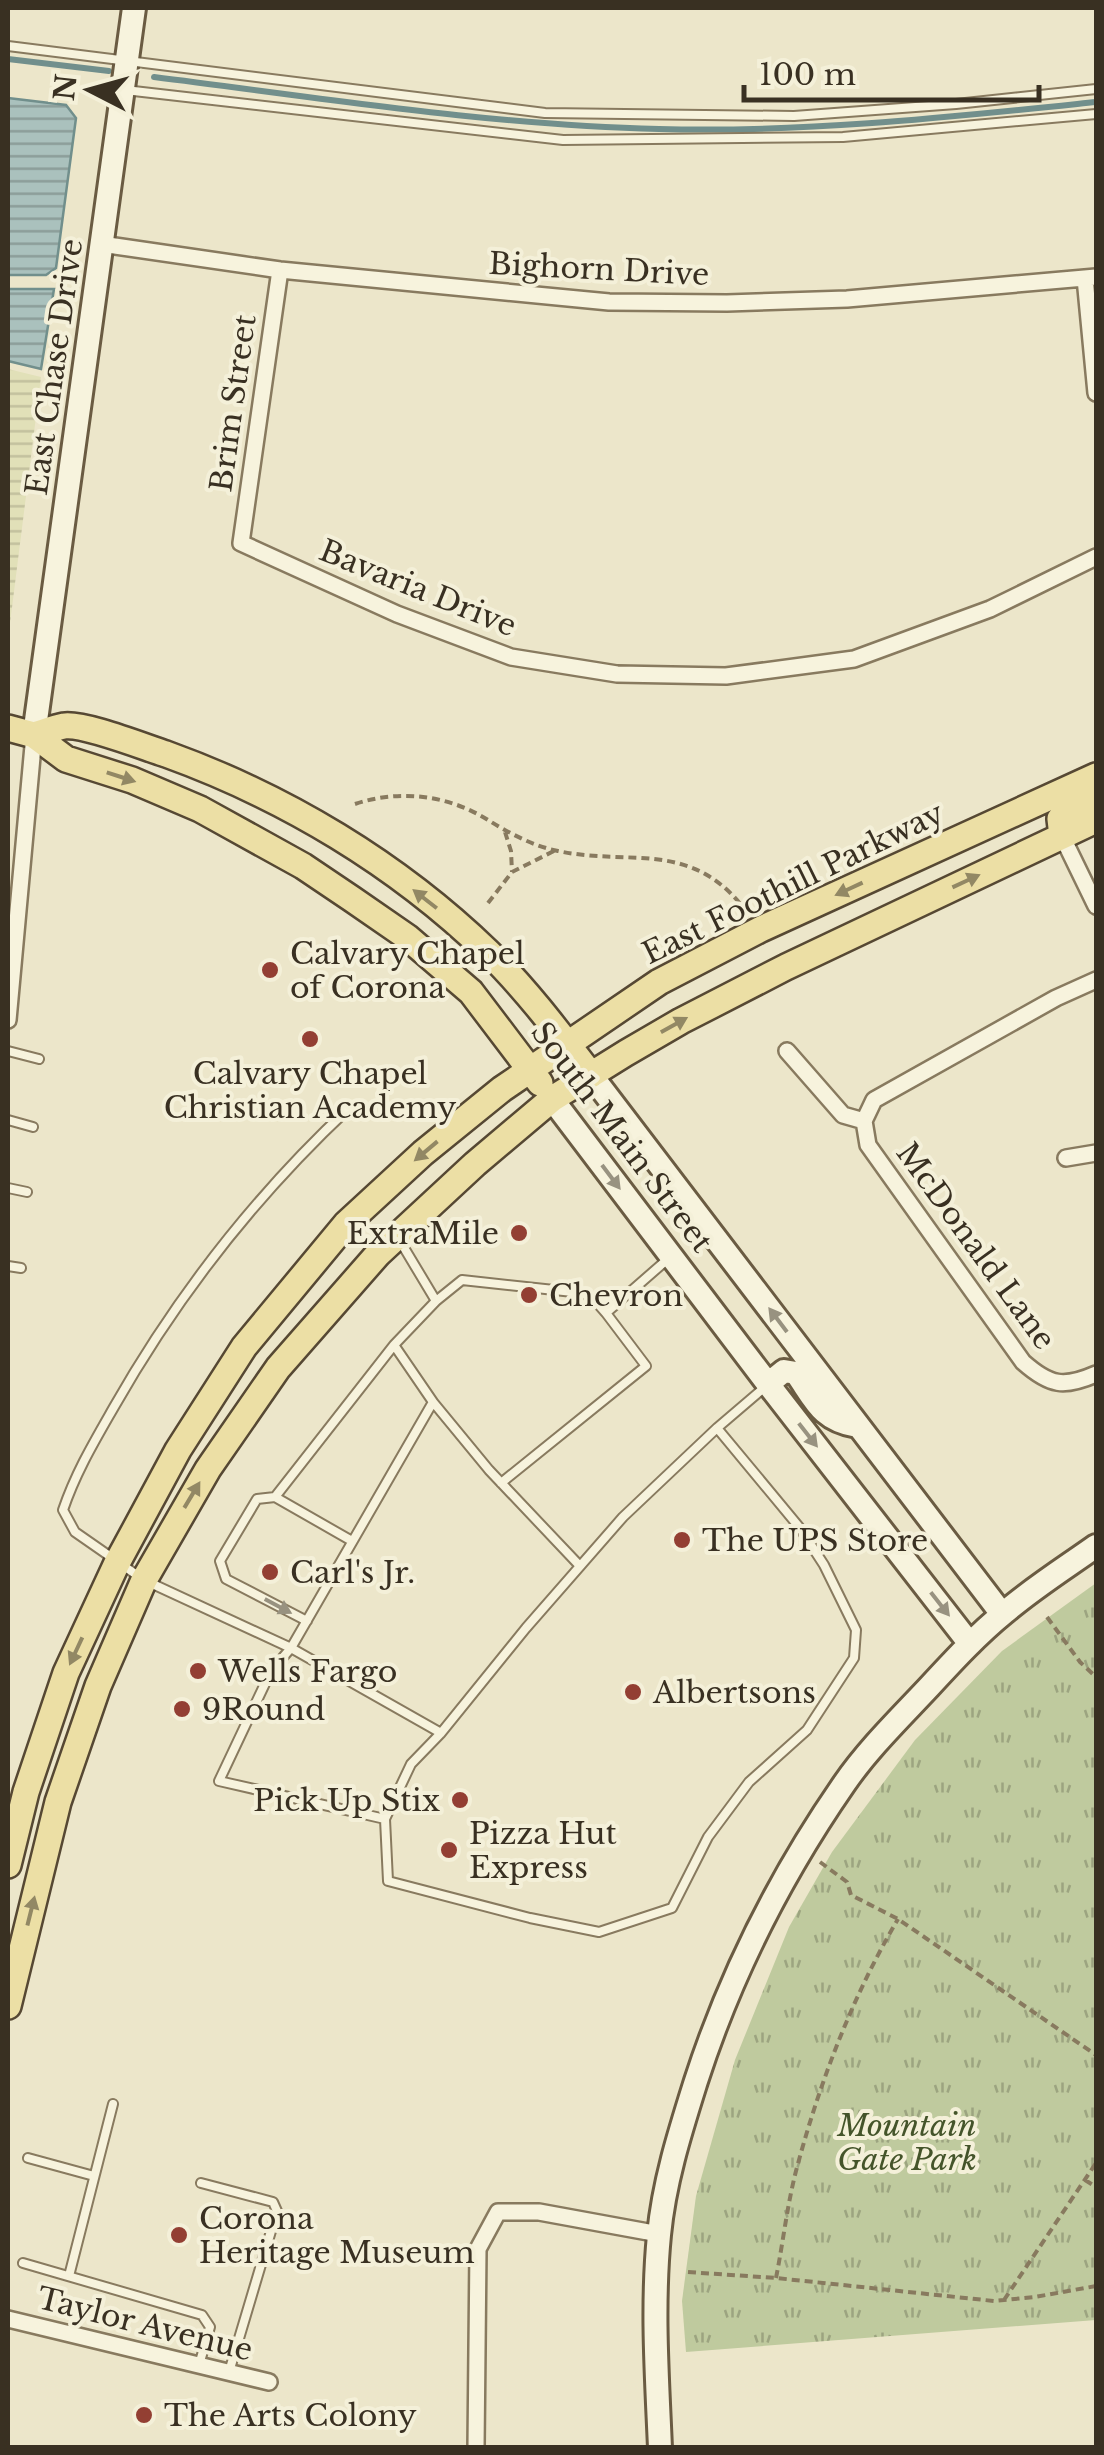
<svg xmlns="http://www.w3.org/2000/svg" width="1104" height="2455" font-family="'Libre Baskerville',serif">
<defs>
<pattern id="farmland-rules" width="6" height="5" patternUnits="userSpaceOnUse" patternTransform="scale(2.5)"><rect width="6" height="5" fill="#e1e0b8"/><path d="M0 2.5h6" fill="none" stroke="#c2c09e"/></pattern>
<pattern id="park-tufts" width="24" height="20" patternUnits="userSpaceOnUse" patternTransform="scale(2.5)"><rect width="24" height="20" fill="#bfca9e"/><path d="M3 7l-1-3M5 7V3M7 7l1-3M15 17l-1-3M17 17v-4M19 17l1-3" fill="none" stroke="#9ca480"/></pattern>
<pattern id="water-rules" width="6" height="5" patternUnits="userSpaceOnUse" patternTransform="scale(2.5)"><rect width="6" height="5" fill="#aac1bd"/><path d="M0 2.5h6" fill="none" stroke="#8b9d99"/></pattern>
</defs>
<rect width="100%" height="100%" fill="#ece6ca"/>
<path fill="url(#farmland-rules)" d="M8,369L41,377L8,639Z"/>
<path fill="url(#park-tufts)" d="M1096,1583V2320L686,2352L682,2301L696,2196L735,2060L789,1927L832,1852L915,1740L1002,1651Z"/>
<path fill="url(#water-rules)" stroke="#718f8c" stroke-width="2.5" d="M8,98L66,105L76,118L56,268L46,275H8Z
M8,289H54L41,369L8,361Z"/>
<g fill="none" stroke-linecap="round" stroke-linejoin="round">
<path stroke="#718f8c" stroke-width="6" d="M8,59L109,71
M154,77C322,98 490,125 659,129C805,133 951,117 1096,102"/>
<defs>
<path id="lane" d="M8,46L545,113L794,116L956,104L1096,89
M125,90L563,140L843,137L1096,114
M8,1051L39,1059
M349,1108C256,1195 176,1298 114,1407C94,1442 76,1472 63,1510L75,1532L144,1580L291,1648L441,1733
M8,1120L33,1127
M8,1188L27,1192
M8,1266L21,1268
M436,1301L462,1280L582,1293L592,1297L606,1313
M433,1402L489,1470L579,1565
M717,1428L623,1517L526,1628L441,1733L411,1764L385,1819L388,1881L530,1918L599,1932L672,1908L708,1837L749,1782L807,1730L854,1658L856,1630L824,1565L800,1528L717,1428L765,1387
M501,1483L646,1366L606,1313L669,1258
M275,1497L257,1499L220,1561L226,1579L307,1621
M352,1541L275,1497L394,1345
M385,1819L219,1781L271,1671L291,1648L433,1402L394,1345L436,1301L400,1241
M28,2158L94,2176
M201,2183L273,2202L277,2211L229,2372
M23,2263L202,2315L210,2327L199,2365
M69,2276L113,2104"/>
<path id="street" d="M101,244L280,270L609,302L727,303L847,299L1096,277
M280,270L241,543L397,614L511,657L617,674L726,676L854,659L990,609L1096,557
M1085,278L1096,393
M1062,836L1096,906
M8,1020L34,735
M787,1051L843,1115L864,1121L868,1145L1023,1362C1050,1386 1064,1388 1096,1374
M864,1121L874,1100L1056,998L1096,980
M1066,1158L1096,1153
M8,2319L269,2382
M476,2448L478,2249L498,2212H539L659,2234"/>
<path id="secondary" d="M34,735L134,8
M591,1075L1002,1614
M552,1099L768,1384L970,1644
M768,1384L784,1371L796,1373C815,1400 821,1420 857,1426
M660,2448C657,2377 652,2306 659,2235C664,2182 680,2132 696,2081C730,1976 781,1875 844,1784C868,1749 900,1718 929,1687C953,1661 977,1635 1004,1613C1033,1588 1065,1568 1096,1546"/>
<path id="primary" d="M8,728L34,735L66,759L132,780L200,809L303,866L352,899L407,937L471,992L540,1083
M34,735C44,732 54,728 64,726C84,723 144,747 166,754C285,797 397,864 488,952C526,989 559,1033 591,1075
M1062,836L1060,819L1074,806L1096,796
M8,1865L26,1792L66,1673L117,1563L178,1450L244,1347L346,1224L423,1153L502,1089L659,982L761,929L1096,776
M8,2006L58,1802L98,1686L144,1580L208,1469L278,1368L378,1254L475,1164L552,1099L626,1053L681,1021L786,967L1096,820"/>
</defs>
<use href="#lane" stroke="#887a5f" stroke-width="12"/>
<use href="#street" stroke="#887a5f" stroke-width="20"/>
<use href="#secondary" stroke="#6a5b42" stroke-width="28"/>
<use href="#primary" stroke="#564833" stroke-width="30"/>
<path stroke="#887a5f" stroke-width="4" stroke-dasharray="8 5" stroke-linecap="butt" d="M355,804C400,789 448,795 488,820C509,833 533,846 558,851C629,866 689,840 742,906
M505,832L511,851L512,872
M488,903L512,872L554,851
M1047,1617L1080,1662L1096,1677
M820,1862L847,1882L851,1895L898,1919L1096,2055
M1085,2180L1096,2187
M688,2272L776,2278L994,2301L1035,2297L1096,2286
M776,2278C783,2243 787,2206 796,2171C819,2084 852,1997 898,1919
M1004,2300L1096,2163"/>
<use href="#lane" stroke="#f7f3dd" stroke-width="8"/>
<use href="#street" stroke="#f7f3dd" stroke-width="15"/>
<use href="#secondary" stroke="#f7f3dd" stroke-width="22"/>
<use href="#primary" stroke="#ecdfa5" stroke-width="25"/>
</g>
<defs><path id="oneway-solid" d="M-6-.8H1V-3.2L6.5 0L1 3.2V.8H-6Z" transform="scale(2.5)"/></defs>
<g fill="#928864">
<use href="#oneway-solid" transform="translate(121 777) rotate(18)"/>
<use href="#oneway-solid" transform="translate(966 881) rotate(-25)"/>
<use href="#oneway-solid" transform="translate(849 889) rotate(155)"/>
<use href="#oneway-solid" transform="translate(425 899) rotate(-142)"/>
<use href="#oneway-solid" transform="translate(674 1025) rotate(-29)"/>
<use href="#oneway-solid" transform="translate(426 1151) rotate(140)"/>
<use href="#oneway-solid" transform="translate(192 1495) rotate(-59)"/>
<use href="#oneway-solid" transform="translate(76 1651) rotate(115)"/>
<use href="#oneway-solid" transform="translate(31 1911) rotate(-76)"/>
</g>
<g fill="#989280">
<use href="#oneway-solid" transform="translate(611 1177) rotate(53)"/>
<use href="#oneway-solid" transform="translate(778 1320) rotate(-127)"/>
<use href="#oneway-solid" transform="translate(808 1435) rotate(52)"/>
<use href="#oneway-solid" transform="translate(940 1604) rotate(52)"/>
<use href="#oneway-solid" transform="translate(278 1606) rotate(28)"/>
</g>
<g fill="#933f33" stroke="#f4f0d9" stroke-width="4">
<circle cx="270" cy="970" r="10"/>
<circle cx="310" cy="1039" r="10"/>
<circle cx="519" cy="1233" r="10"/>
<circle cx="529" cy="1295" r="10"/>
<circle cx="682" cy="1540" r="10"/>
<circle cx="270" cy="1572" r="10"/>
<circle cx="198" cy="1671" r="10"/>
<circle cx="633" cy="1692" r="10"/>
<circle cx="182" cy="1709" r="10"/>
<circle cx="460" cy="1800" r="10"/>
<circle cx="449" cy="1850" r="10"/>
<circle cx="179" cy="2235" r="10"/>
<circle cx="144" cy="2415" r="10"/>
</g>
<g text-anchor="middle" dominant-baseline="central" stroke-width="8" stroke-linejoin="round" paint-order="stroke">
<g font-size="30" fill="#393022" stroke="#f4f0d9">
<text transform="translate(599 269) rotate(3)">Bighorn Drive</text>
<text transform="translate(54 367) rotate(-82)">East Chase Drive</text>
<text transform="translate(233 403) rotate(-82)">Brim Street</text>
<text transform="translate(418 588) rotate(22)">Bavaria Drive</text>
<text transform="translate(793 883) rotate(-26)">East Foothill Parkway</text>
<text transform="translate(622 1137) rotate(53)">South Main Street</text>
<text transform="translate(976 1246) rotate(54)">McDonald Lane</text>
<text transform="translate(145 2324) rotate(14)">Taylor Avenue</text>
</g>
<g font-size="30" fill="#393022" stroke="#f4f0d9" text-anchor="start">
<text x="290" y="953">Calvary Chapel<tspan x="290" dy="34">of Corona</tspan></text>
<text x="310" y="1073" text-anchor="middle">Calvary Chapel<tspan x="310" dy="34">Christian Academy</tspan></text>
<text x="499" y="1233" text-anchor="end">ExtraMile</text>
<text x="549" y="1295">Chevron</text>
<text x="702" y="1540">The UPS Store</text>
<text x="290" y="1572">Carl's Jr.</text>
<text x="218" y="1671">Wells Fargo</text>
<text x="653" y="1692">Albertsons</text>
<text x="202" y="1709">9Round</text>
<text x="440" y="1800" text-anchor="end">Pick Up Stix</text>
<text x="469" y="1833">Pizza Hut<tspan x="469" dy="34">Express</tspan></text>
<text x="199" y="2218">Corona<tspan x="199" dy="34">Heritage Museum</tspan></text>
<text x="164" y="2415">The Arts Colony</text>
</g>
<g font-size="30" font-style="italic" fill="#44542a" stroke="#f4f0d9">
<text x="907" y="2125">Mountain<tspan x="907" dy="34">Gate Park</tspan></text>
</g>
</g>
<rect width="1104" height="2455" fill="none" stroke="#393022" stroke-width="20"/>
<g transform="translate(90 90) rotate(276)" stroke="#f4f0d9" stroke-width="8" paint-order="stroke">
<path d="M0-8L18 38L0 25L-18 38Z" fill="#393022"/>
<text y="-15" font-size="28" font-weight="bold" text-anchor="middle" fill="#393022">N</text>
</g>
<path d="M744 85v15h295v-15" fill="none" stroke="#393022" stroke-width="5"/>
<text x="759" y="85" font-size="30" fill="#393022" stroke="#f4f0d9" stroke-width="8" paint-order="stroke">100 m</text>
</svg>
